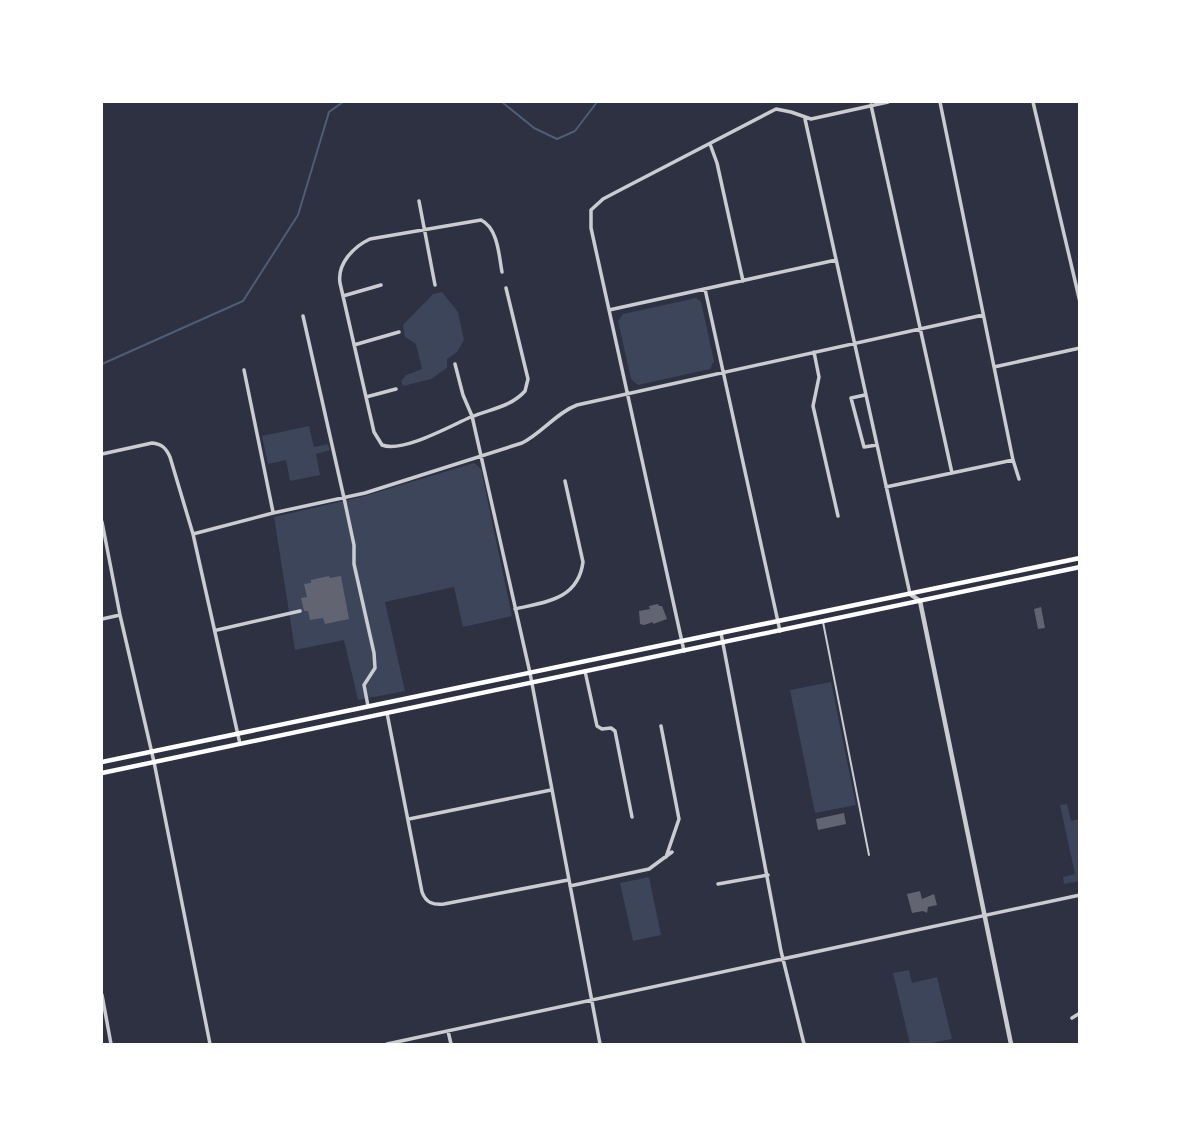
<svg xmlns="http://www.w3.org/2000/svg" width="1181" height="1146" font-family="'Libre Baskerville',serif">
<rect width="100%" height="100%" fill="#2d3142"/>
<path fill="#3c4559" d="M442,292L458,312L464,340L457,352L447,359V368L431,379L403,386L401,381L406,375L422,369L416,344L405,337L403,325L433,294Z
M696,298L701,302L714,361L710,369L638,385L631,379L618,321L623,314Z
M309,426L314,447L328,444L330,450L316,454L320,475L290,481L286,460L268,464L262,436Z
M474,463L481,469L512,616L463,627L454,587L385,602L405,691L358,700L344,640L295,650L274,517L365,496Z
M831,682L856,805L815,813L790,690Z
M1067,804L1071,821L1079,819V822L1080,881L1064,884L1063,877L1075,874L1060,805Z
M649,877L661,935L633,941L620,883Z
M909,970L912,983L937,977L952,1039L926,1044H910L893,973Z"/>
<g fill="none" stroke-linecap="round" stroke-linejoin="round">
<path stroke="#4f5d75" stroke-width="2" d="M502,102L534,128L557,139L575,131L597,102
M102,364L243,301L298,215L329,112L343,102"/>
</g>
<path fill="#626471" d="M329,576L330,578L341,576L349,619L325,624L323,618L310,620L308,611H304L301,598L307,597L304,584L311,583V580Z
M658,604L659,606H662L667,619L653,624V622L644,625L640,624L639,611L650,609L649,606Z
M1041,607L1045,628L1038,629L1034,609Z
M844,813L846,824L818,830L816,819Z
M920,891L922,899L934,894L937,905L928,907L927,913L923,911L912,913L907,894Z"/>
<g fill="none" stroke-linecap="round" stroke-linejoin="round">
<path stroke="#caccd0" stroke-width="2" d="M823,622L869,855"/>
<path stroke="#caccd0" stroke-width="3.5" d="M940,102L1013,460L1019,479
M1033,102L1080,302
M871,105L952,473
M805,119L910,594
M710,144L717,163L743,281
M419,201L435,285
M502,272C499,256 498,228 481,220L370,239C353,247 337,264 340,283L374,432L382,445C403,453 450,426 471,417C490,409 511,407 525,391L528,379L506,288
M705,289L780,631
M343,296L381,285
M609,310L836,260
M303,316L344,498L354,545V564L374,653L375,668L364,685L368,706
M354,345L399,332
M814,352L819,377L813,406L838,516
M455,364L463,395L472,416L530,673L600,1044
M994,367L1080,348
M244,370L273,512
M865,395L851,398L864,447L877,445
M366,397L396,389
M102,454L152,443C162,444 166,448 170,457L193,534L240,744
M886,487L1013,460
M102,522L120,615L154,762L210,1044
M193,534L273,513L365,493L522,443C542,433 556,413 577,405L983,315
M515,609C545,602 578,600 583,562L565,481
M102,619L120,615
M217,630L300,611
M721,633L781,951L804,1044
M684,651L591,228V210L603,199L622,189L776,109L791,112L811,119L888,102
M585,671L597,726L602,729L611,728L615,731L632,817
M387,713L422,892C426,903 433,905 444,904L568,880
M661,726L679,819L666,857
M409,819L551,790
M718,884L768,875
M570,886L649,869L672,852
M102,995L111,1044
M1072,1018L1080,1013
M448,1031L451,1044
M387,1044L1080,895"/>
<path stroke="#caccd0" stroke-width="4.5" d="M910,594L920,601L1011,1044"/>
<path stroke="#fff" stroke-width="4.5" d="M102,762L1080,558
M102,773L1080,567"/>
</g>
<rect width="1181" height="1146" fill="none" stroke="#ffffff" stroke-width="206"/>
</svg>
